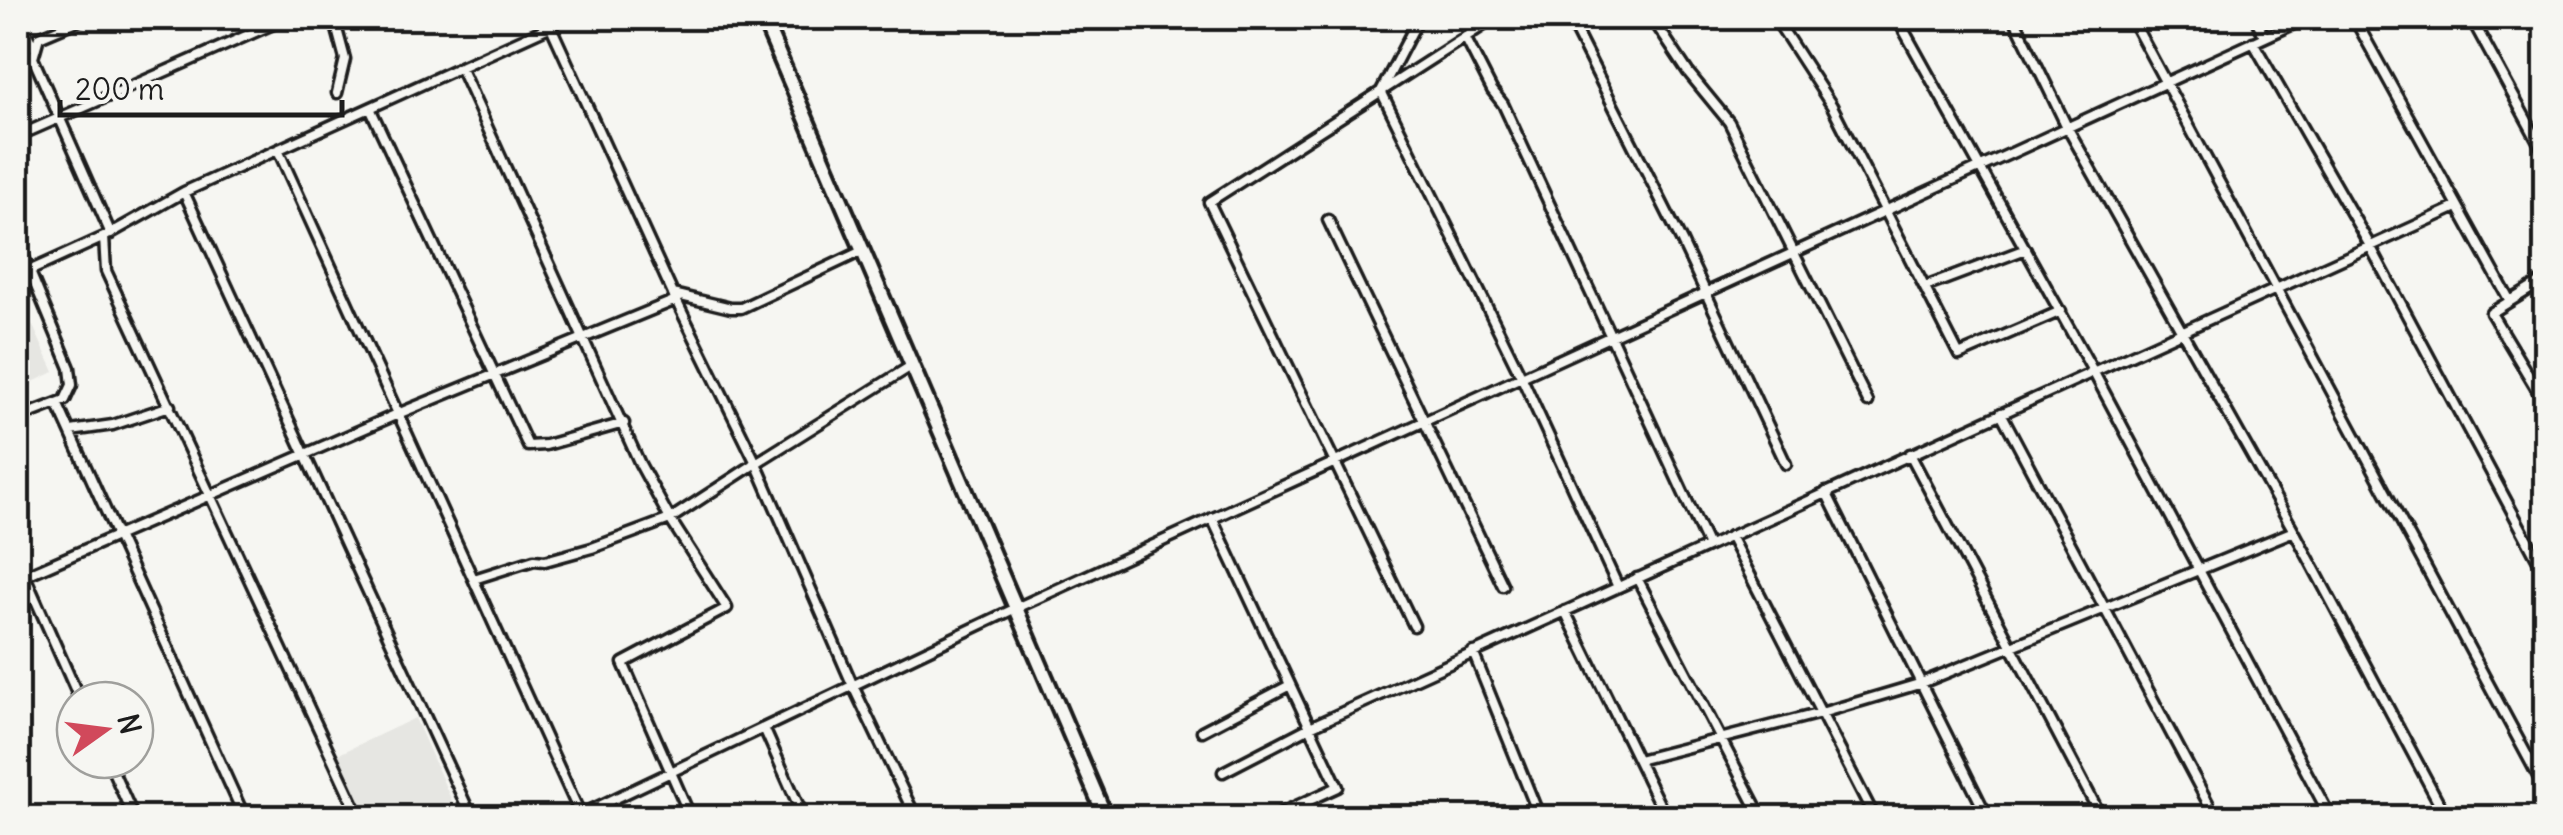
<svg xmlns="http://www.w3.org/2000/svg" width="2563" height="835" font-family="Delius,sans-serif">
<rect width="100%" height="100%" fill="#f6f6f2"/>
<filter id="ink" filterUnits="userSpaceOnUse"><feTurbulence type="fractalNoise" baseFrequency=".01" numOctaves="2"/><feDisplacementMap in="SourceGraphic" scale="20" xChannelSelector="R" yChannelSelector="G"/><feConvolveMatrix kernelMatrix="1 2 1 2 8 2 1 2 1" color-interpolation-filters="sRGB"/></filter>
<g filter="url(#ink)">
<path fill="#e6e6e2" d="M18,293L54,372L18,389Z
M415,718L459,817H366L337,755Z"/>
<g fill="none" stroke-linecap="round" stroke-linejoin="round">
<defs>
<path id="minor" d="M18,18L35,49
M84,18L39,37L33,58L111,234
M334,18L345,59L337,93
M547,18L673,294L756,463L670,519L727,608L623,663L691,818
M1419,18L1381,91L1521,376L1618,587
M1569,18L1682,242L1786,464
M1652,18L1688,72L1729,122L1868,402
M1775,18L1832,106L1959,355L2061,311
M1897,18L2093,371L2331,818
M2014,18L2067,127L2294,531L2447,818
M2131,18L2546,791
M2255,18L2265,37
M2354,18L2510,301
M2471,18L2546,156
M1465,37L1492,90L1503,104L1708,546
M2253,42L2369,244L2546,575
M460,67L640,464L670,519L592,548L545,561L534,560L474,579
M370,108L528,446L546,445L624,423
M18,136L287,18
M278,150L582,818
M184,192L472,818
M1328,220L1503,586
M104,237L106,271L360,818
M18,243L70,368L72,385L65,400L18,418
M29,271L104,237L184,192L551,26
M2546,279L2491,313L2546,405
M1925,287L2026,249
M673,294L731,308H741L862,251
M911,366L756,463L853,686L916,818
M57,403L245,818
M2001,413L2216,818
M71,431L113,425L170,406
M1910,454L2102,818
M1826,492L1988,818
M1212,518L1338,787L1270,818
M1730,536L1875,818
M18,560L80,700
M24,576L400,413L676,300
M1637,578L1762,818
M1565,611L1666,818
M1414,626L1209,202L1495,18
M1473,652L1540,818
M764,728L804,818
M1202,731L1290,685
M108,760L134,818
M1638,760L1821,713L1919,684L2294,531
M1223,772L1310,727L2457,207
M18,799L29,818
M574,818L1016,608L2307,18"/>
<path id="primary" d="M763,18L1106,818"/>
</defs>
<use href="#minor" stroke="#1c1c1c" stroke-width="15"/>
<use href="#primary" stroke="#1c1c1c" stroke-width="20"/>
<use href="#minor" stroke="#f6f6f2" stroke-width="8"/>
<use href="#primary" stroke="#f6f6f2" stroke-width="12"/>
</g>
</g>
<rect width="2563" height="835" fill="none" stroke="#f6f6f2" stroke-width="60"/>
<rect x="30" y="30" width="2503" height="775" fill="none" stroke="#1c1c1c" stroke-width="4" filter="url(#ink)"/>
<g transform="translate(105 730) rotate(76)"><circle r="48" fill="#f6f6f2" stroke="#9f9f9c" stroke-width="2.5"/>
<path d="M0-8L18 38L0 25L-18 38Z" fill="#d1495b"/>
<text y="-15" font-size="28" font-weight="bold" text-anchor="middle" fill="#1c1c1c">N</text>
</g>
<path d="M60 100v15h282v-15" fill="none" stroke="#1c1c1c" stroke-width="5"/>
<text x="75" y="100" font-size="30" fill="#1c1c1c" stroke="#f6f6f2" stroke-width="8" paint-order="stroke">200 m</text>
</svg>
